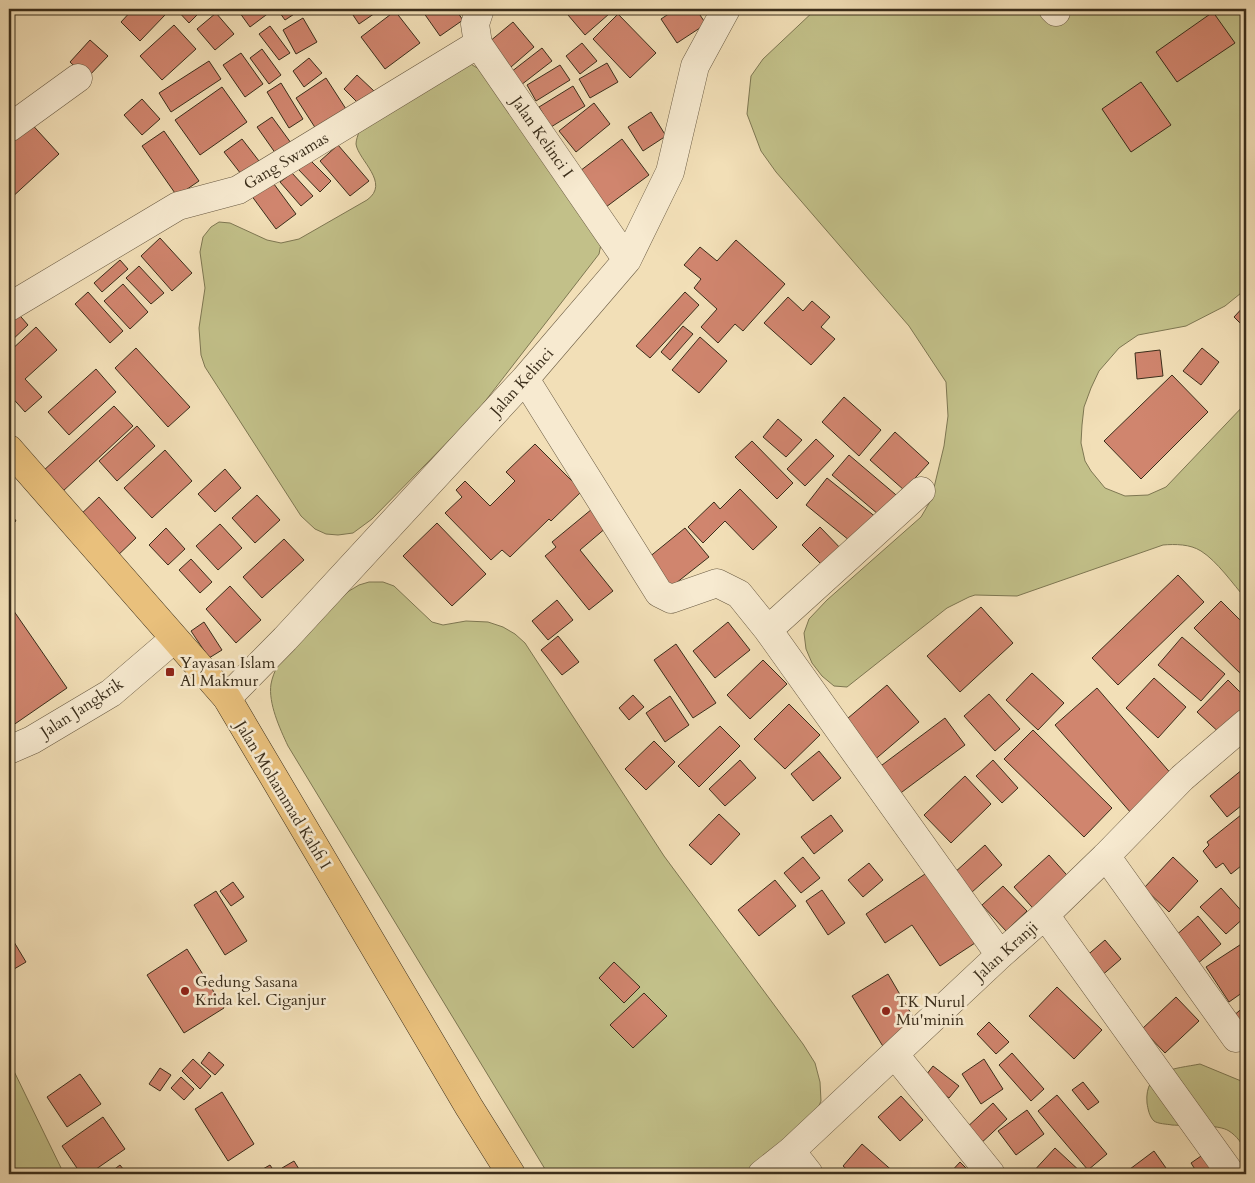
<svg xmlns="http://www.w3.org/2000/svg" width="1255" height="1183" font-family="Cardo,serif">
<rect width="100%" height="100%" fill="#f2dfb7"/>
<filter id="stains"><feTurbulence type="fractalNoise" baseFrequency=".004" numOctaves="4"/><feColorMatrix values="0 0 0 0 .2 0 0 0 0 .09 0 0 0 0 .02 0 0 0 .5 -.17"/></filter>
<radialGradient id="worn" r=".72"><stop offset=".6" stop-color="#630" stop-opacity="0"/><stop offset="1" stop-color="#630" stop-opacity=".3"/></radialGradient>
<path fill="#c2c089" stroke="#7e7752" d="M816,9H1246V289L1225,306L1186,326L1138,335L1119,348L1099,371L1091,388L1084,407L1082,425L1081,443L1085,461L1091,471L1105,488L1125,496L1148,495L1166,487L1246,403V599C1233,584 1217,561 1201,551C1190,544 1175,544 1163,545L1017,596L975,595L969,597L947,608L847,687L834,686L822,676L812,663L806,649L804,633L809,619L827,600L921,517L931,500L944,446L948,416L946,382L909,326L776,172L761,151L747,114L751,76L763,59Z
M469,63L484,72L601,244L599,254L476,413L372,519L353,533L338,535L326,534L315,529L301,516L205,367L201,355L199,328L205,288L200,252L203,237L211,227L219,222L230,223L267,240L281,243L299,239L367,200C391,183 358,160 356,144C356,140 358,135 359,132Z
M369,582H383L394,586L432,622L443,625L466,621L488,622L503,627L515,634L525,643L664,856L803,1044L815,1063L820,1082L821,1101L811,1124L746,1174H548L288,746C280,729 268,703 271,684C276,658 298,640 316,623C327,612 338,601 349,591L359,585Z
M9,1061L64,1174H9Z
M1200,1064L1246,1083V1151C1242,1144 1237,1136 1229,1131C1219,1124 1186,1126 1172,1125C1167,1124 1158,1124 1154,1121C1149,1116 1148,1109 1147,1103C1144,1069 1175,1069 1200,1064Z"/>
<path fill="#d0856e" stroke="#3b2e1b" d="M133,9H158L165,15L140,41L121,22Z
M176,9H203L189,23Z
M237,9H267L270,12L250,27Z
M277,9H302L285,20Z
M349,9H381L359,24Z
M421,9H455L463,20L440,36Z
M553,9H564L556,14Z
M575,9H604L609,14L585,35L568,15Z
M676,9H696L706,24L677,43L661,19Z
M395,11L420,43L385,69L361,37Z
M1213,12L1235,43L1177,82L1156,52Z
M216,13L234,34L215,50L197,29Z
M618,14L656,53L630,78L593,39Z
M303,18L317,42L296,54L283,30Z
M513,22L534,47L511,67L489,42Z
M174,25L196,49L162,80L140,56Z
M270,26L290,53L279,60L259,34Z
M90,40L108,56L87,78L70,62Z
M582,43L597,61L580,74L566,56Z
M542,48L552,61L521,85L511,72Z
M262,49L281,75L269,84L250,58Z
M241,53L263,84L245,97L223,65Z
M309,58L322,73L304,87L293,71Z
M209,61L221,79L171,112L159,93Z
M607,63L618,82L590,98L579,79Z
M560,65L570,80L536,101L527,85Z
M357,75L374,91L360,105L344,89Z
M326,78L346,109L316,129L296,98Z
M1141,82L1171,125L1131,152L1102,109Z
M281,83L303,119L289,128L267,92Z
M573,86L585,106L551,127L539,107Z
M222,87L247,122L200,155L175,120Z
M142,99L160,119L142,135L124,115Z
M594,103L610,124L576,152L559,131Z
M651,112L666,136L643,151L628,127Z
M272,117L291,143L276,154L257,127Z
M27,119L59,154L9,200V136Z
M164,131L199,181L177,196L142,146Z
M242,139L259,161L241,174L224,152Z
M622,139L649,175L602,210L576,174Z
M338,145L369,181L350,196L320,161Z
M309,159L331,181L320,192L298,169Z
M292,173L313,196L301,206L280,182Z
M271,180L296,214L276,229L251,195Z
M160,238L192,273L172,291L141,256Z
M736,240L785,284L743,331L735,324L718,343L701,327L717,309L694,288L701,279L684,265L700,247L717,261Z
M120,260L128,269L102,292L94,283Z
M139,266L164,293L151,304L126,278Z
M123,284L148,312L130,329L104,301Z
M88,292L123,331L110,343L75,304Z
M685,292L699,305L650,358L636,346Z
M788,297L803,311L812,301L830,317L821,327L835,339L811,365L764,323Z
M1246,304V329L1234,317Z
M15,310L28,325L9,343V316Z
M683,326L693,334L670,360L661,352Z
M36,327L57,350L25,379L42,397L25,412L9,394V352Z
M700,337L727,361L699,393L672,370Z
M136,348L190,407L168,427L115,368Z
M1202,348L1219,362L1201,385L1183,371Z
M1160,350L1163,376L1137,379L1135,353Z
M96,369L116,392L69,435L48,412Z
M1172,375L1208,412L1141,479L1104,441Z
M844,397L881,430L859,456L822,422Z
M114,406L133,426L62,492L43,471Z
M778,419L802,440L786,457L763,437Z
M137,426L155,446L117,481L99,461Z
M895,432L929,463L904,490L870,460Z
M816,439L834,456L805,486L787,469Z
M752,441L793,483L777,499L735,457Z
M535,444L582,491L551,521L549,519L510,557L502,550L491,560L445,513L462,497L456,490L465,481L490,506L515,481L506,472Z
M165,450L192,481L152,518L124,488Z
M849,455L902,500L885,520L832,475Z
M225,469L241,488L215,512L198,494Z
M827,478L877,518L855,545L806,505Z
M740,489L777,527L753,550L725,521L703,543L688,527L714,502L720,509Z
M257,495L280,520L255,543L232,518Z
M99,497L136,538L114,559L77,518Z
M592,509L607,527L580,550L613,591L589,610L545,556L556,547L552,542Z
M9,510L16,521L9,526Z
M437,523L486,574L452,606L403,556Z
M220,524L242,548L218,570L196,546Z
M820,527L846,554L828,571L802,545Z
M166,528L185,549L168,565L149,545Z
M685,528L709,557L671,587L648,558Z
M284,539L304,560L262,598L243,577Z
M191,559L212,582L200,593L179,570Z
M1178,575L1204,602L1118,685L1092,658Z
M230,586L261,620L236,643L206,609Z
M557,600L573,620L548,640L532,621Z
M1221,601L1246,626V679L1194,628Z
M9,604L67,688L9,728Z
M981,607L1013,643L960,692L927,656Z
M204,622L222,650L209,658L191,631Z
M728,622L750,650L715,678L693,651Z
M558,636L579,662L562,675L541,650Z
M1182,637L1225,674L1201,701L1158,665Z
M676,644L716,703L693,718L654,660Z
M763,660L787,684L750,719L727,695Z
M1032,673L1064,703L1038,730L1006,700Z
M1154,678L1186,707L1158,738L1126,708Z
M1228,680L1246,698V712L1223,736L1197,712Z
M887,685L919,722L872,762L841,724Z
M1097,688L1173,776L1131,813L1055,725Z
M989,694L1020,729L995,751L964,716Z
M633,695L644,707L629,720L619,708Z
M670,696L689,725L665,742L646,713Z
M789,704L820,735L785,769L754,739Z
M945,718L965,745L898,795L878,768Z
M720,726L740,746L699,787L678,766Z
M1033,730L1112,808L1084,837L1004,759Z
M654,741L675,762L646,790L625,769Z
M819,751L841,778L813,801L791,774Z
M740,760L756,778L725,806L709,789Z
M993,760L1018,788L1002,803L976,776Z
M1243,769L1246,773V802L1227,817L1210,796Z
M965,776L991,804L951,843L924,815Z
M1246,811V862L1231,874L1223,863L1216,868L1203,851L1209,845L1207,842Z
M719,814L740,834L711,865L689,845Z
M831,815L843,831L814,854L801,837Z
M985,845L1002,865L971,893L954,873Z
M1049,855L1074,883L1039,915L1014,887Z
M803,857L820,878L801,893L784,873Z
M1173,857L1198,881L1169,912L1144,888Z
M869,863L883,880L863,897L848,880Z
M928,872L975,943L940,966L912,925L885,943L866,914Z
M775,880L796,906L759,936L738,910Z
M233,882L244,897L231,906L220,891Z
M1003,886L1027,911L1006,931L982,905Z
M1221,888L1246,916L1226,934L1200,907Z
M822,890L845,923L828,935L806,901Z
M216,891L247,941L225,955L194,905Z
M1198,916L1221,944L1197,964L1174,937Z
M11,937L26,962L9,972V938Z
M1105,940L1121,959L1100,977L1084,958Z
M1246,941V990L1229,1002L1206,967Z
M187,949L224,1008L184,1033L147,975Z
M614,962L640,987L624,1003L599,978Z
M888,974L919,1027L884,1048L852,996Z
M1057,987L1102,1030L1074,1059L1029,1016Z
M644,993L667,1016L633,1048L610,1025Z
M1176,997L1199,1021L1165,1053L1142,1029Z
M1246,1005V1035L1232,1017Z
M989,1022L1009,1042L996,1054L977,1034Z
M209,1052L224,1065L215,1075L201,1063Z
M1012,1053L1044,1089L1031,1101L999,1065Z
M193,1059L211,1076L200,1089L182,1071Z
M984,1059L1003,1089L981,1104L962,1074Z
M933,1066L959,1086L949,1098L923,1079Z
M160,1068L171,1075L160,1091L149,1084Z
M80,1074L101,1104L67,1127L47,1097Z
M181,1077L194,1089L184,1100L171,1088Z
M1083,1082L1099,1102L1088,1110L1072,1090Z
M222,1092L254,1144L228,1161L195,1109Z
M1057,1095L1107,1154L1088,1170L1038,1111Z
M901,1096L923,1120L900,1141L878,1117Z
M993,1103L1007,1119L978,1146L964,1130Z
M1027,1110L1044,1134L1016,1155L998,1131Z
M103,1117L125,1149L89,1174H81L62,1146Z
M862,1144L896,1174H852L843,1166Z
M1055,1148L1083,1174H1031Z
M1154,1151L1166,1168L1158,1174H1128L1126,1172Z
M1204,1154L1218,1174H1198L1191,1163Z
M294,1161L302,1174H286L282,1168Z
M960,1162L972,1174H949Z
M120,1165L127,1174H108Z
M270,1165L276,1174H254Z"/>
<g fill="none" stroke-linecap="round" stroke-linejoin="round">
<defs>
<path id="minor" d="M480,9L475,24L478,44L627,260
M1053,9L1056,12
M9,128L78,78
M9,307L178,206L238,190L478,44
M525,379L659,593L671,599L717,583L739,594L768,630L1000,955
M768,630L921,491
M227,698L285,639L525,379L627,260L670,172L695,66L726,9
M9,750L32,740L111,693L174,639
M1106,856L1236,1038
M1045,915L1231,1174
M895,1055L991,1174
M791,1151L809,1174
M762,1174L791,1151L1000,955L1045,915L1106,856L1182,778L1246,723"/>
<path id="major" d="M9,449L227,698L469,1107L511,1174"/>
</defs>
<use href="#minor" stroke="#695a42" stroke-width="29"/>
<use href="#major" stroke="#3b2e1b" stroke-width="29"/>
<use href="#minor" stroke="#f7ead0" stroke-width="28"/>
<use href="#major" stroke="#e9c07c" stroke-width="28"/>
</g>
<g fill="#8f2418" stroke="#f7ead0" stroke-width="2">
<rect x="165" y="667" width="10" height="10" rx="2.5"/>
<circle cx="185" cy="991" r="5"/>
<circle cx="886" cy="1011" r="5"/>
</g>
<g text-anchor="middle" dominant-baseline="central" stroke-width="5" stroke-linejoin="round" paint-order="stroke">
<g font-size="16" fill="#3b2e1b" stroke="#f7ead0">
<text transform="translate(542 137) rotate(55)">Jalan Kelinci I</text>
<text transform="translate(286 161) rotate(-31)">Gang Swamas</text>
<text transform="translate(522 382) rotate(-48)">Jalan Kelinci</text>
<text transform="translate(82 708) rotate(-33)">Jalan Jangkrik</text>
<text transform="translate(283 795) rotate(59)">Jalan Mohammad Kahfi I</text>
<text transform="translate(1006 951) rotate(-42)">Jalan Kranji</text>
</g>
<g font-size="16" fill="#3b2e1b" stroke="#f7ead0" text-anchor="start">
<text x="180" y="663">Yayasan Islam<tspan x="180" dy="18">Al Makmur</tspan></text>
<text x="195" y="982">Gedung Sasana<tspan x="195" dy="18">Krida kel. Ciganjur</tspan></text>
<text x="896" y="1002">TK Nurul<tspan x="896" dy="18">Mu'minin</tspan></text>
</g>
</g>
<rect width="1255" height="1183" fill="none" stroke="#f2dfb7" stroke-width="30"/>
<rect x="10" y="10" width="1235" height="1163" fill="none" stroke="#3b2e1b" stroke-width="2.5"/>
<rect x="15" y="15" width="1225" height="1153" fill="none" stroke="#3b2e1b"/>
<rect width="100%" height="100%" filter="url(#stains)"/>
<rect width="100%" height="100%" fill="url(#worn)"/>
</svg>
